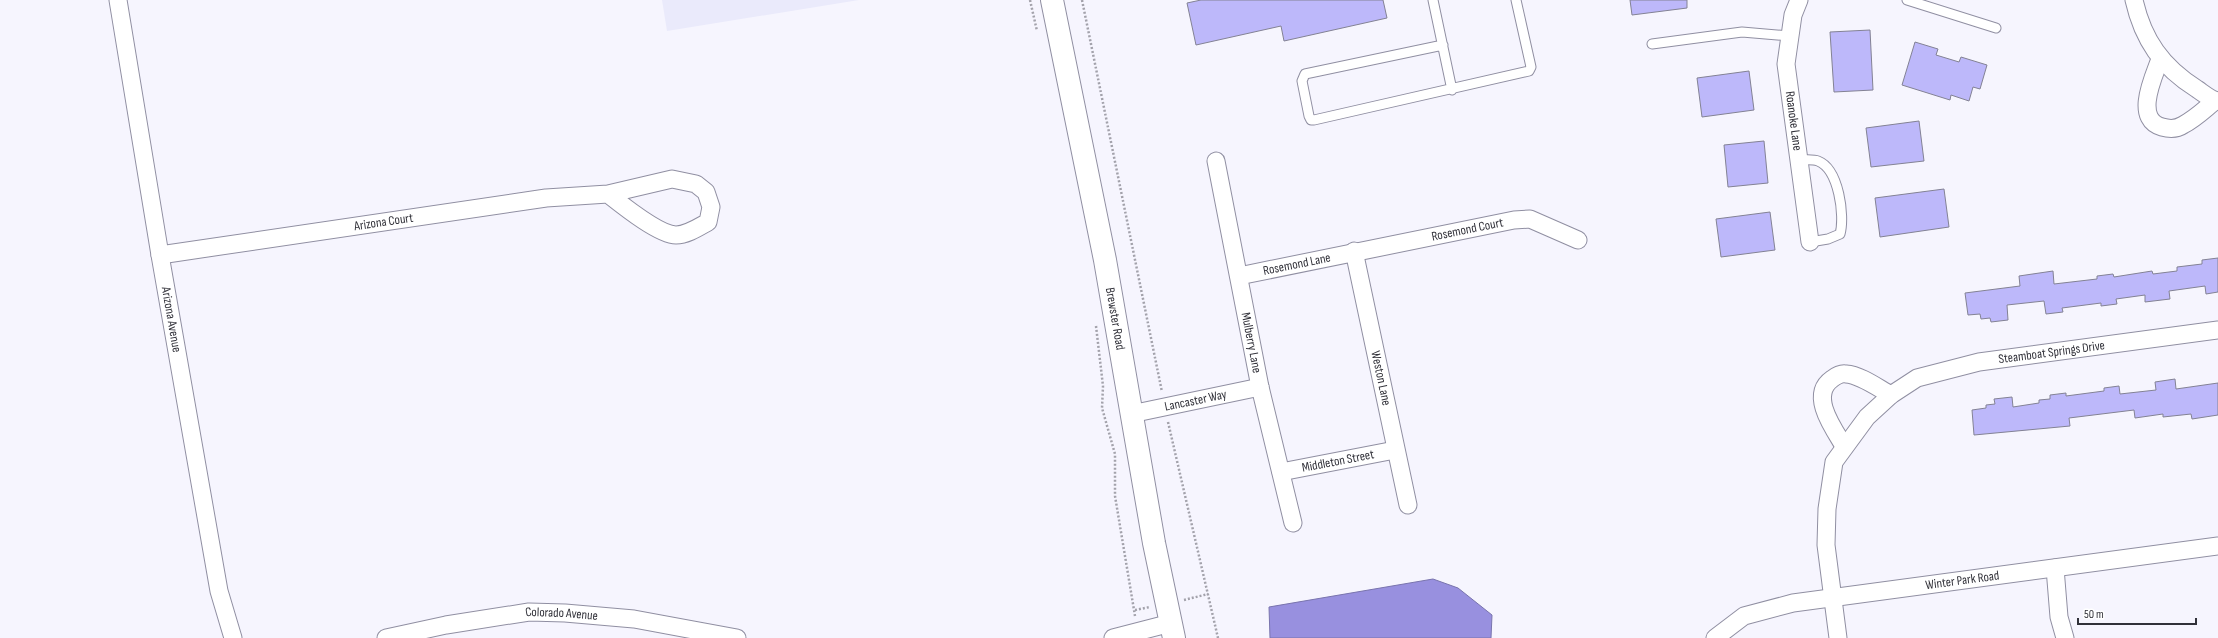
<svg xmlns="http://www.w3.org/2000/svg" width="2218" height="638" font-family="'Sofia Sans Condensed',sans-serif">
<rect width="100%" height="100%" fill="#f6f5fe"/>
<path fill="#eaeafb" d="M662,0H859L667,31Z"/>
<path fill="#9890df" stroke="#7974ad" d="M1433,579L1458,588L1492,615L1491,638H1270L1269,607Z"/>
<path fill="#bdb8fa" stroke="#838294" d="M1201,0H1383L1387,18L1284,41L1281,26L1196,45L1187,3Z
M1630,0H1687V8L1632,15Z
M1870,30L1873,90L1834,92L1830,32Z
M1915,42L1938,49L1936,55L1959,62L1961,57L1987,65L1980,89L1973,87L1969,101L1951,95L1950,100L1902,85Z
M1749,71L1754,110L1702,117L1697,78Z
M1919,121L1924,161L1871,167L1866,128Z
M1764,141L1768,183L1728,187L1724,145Z
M1944,189L1949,227L1880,237L1875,198Z
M1770,212L1775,250L1721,257L1716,219Z
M2218,258V292L2206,294L2205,286L2169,291L2170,299L2145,302V295L2116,299L2117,304L2101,306V303L2062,308L2063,312L2046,314L2044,301L2007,305L2008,320L1991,322L1990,318L1981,319L1980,314L1968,315L1965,293L2020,286L2019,276L2053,271L2054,284L2097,279V276L2113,274L2114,277L2152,271L2153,274L2177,271V267L2202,264V260Z
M2175,379L2176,389L2218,383V415L2192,419L2191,414L2163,417V414L2135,418L2134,410L2069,418L2070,426L1974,435L1972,410L1986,408V405L1995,404L1994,399L2012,397L2013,407L2039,403V400L2050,399V395L2066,393V396L2104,391V388L2119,386L2120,394L2156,390L2155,382Z"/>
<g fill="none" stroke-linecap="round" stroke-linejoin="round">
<defs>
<path id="service" d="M1433,0L1452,90
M1907,0L1996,28
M1652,44L1742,32L1790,36
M1443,45L1305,74L1302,81L1309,116L1311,120H1314L1529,71L1531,67L1516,0
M1799,160C1805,160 1813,159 1818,161C1839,169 1845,216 1840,234L1828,239L1810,242"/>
<g id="minor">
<path id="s1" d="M118,0L160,255L219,591L233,638"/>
<path id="s2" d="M1799,0L1793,15L1786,64L1810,242"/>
<path d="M2134,0C2143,40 2162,67 2197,89C2203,93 2211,100 2218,101"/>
<path d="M2160,59C2154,76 2133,119 2162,127C2169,129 2177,129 2183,125C2195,119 2205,109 2215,101"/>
<path id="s3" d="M1216,161L1260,387L1293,523"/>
<path id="s4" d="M1354,251L1408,505"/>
<path id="s5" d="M160,255L546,198L608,194L672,179L696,184L706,192L711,207L708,222C699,227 687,235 676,235C659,235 622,205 608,194"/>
<path id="s6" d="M1239,276L1514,220L1530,219L1578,240"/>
<path id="s7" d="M1131,414L1260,387"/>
<path d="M1844,446C1833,428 1809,395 1832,379C1836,376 1841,373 1846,374C1861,375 1878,388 1891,395"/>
<path id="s8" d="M1281,472L1395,450"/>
<path d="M2055,568L2059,617L2065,638"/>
<path id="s9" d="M386,638L446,625L529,612L565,613L634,619L737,638"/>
<path d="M1113,638L1171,623"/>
<path id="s10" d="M1715,638L1744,616L1793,603L2218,546"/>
<path id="s11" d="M1838,638L1826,545L1827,509L1834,462L1867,417L1891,395L1917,378L1979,362L2218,330"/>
</g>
<g id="tertiary">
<path id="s12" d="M1052,0L1105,260L1154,543L1174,638"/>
</g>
</defs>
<use href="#service" stroke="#908fa2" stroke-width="11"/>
<use href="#minor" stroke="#908fa2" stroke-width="19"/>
<use href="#tertiary" stroke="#908fa2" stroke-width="24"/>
<path stroke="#a3a2ab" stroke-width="2.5" stroke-dasharray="2 2" stroke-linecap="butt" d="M1030,0L1037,31
M1082,0L1162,392
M1096,326L1103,386L1102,408L1115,454V496L1135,616
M1168,422L1218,638
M1184,600L1208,594
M1135,610L1150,607"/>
<use href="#service" stroke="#fff" stroke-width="9"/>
<use href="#minor" stroke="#fff" stroke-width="17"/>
<use href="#tertiary" stroke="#fff" stroke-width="22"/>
</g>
<g text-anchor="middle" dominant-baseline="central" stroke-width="4" stroke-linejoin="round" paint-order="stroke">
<g font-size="13" fill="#313139" stroke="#fff">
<text stroke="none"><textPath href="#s2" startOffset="123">Roanoke Lane</textPath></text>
<text stroke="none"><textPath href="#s5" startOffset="226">Arizona Court</textPath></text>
<text stroke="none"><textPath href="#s6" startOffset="233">Rosemond Court</textPath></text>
<text stroke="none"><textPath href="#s6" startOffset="59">Rosemond Lane</textPath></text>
<text stroke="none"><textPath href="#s12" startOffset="325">Brewster Road</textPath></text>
<text stroke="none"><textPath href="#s1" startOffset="324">Arizona Avenue</textPath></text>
<text stroke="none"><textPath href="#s3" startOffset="185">Mulberry Lane</textPath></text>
<text stroke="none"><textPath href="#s11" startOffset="434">Steamboat Springs Drive</textPath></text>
<text stroke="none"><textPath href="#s4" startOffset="130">Weston Lane</textPath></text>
<text stroke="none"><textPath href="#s7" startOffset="66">Lancaster Way</textPath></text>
<text stroke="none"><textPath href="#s8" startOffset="58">Middleton Street</textPath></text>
<text stroke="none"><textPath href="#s10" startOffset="258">Winter Park Road</textPath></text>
<text stroke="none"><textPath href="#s9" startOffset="178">Colorado Avenue</textPath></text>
</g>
</g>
<path d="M2078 618v6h118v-6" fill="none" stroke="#313139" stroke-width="2"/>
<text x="2084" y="618" font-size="12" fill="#313139" stroke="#ffffff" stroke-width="3" paint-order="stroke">50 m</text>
</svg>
